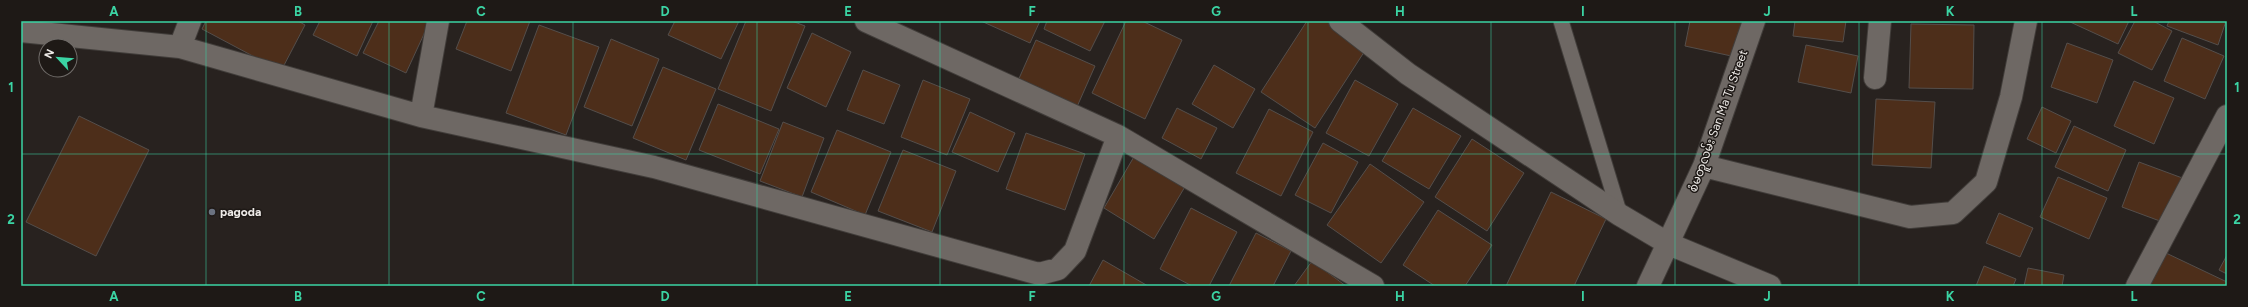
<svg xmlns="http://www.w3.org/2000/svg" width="2248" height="307" font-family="Figtree,'Noto Sans Myanmar',sans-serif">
<rect width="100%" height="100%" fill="#28221f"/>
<path fill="#4d2e1a" stroke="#544e4b" d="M206,21H298L305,25L281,71L202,29Z
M320,21H373L357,56L313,35Z
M379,21H430L406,73L363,53Z
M467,21H530L511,71L456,49Z
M675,21H739L721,59L668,35Z
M746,21H792L805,26L771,111L718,89Z
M981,21H1040L1030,43Z
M1047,21H1105L1090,51L1044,29Z
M1126,21H1142L1182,40L1145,119L1092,93Z
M1307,21H1330L1368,46L1315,128L1261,92Z
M1690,21H1744L1736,57L1685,46Z
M1795,21H1846L1843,42L1793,36Z
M2068,21H2129L2118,44Z
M2135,21H2153L2172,31L2152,70L2118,53Z
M2169,21H2226L2218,45L2167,26Z
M1911,24L1974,25L1973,89L1909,88Z
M539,25L599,47L566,135L506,113Z
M812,33L851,52L826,107L787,88Z
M2182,38L2224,56L2205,99L2164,81Z
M611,39L659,59L632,126L584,107Z
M1036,40L1095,66L1076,109L1017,83Z
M2067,43L2113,60L2097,103L2051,87Z
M1806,45L1858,56L1851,93L1798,82Z
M1214,65L1255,89L1233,128L1192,104Z
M663,67L716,89L686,160L633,138Z
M863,70L900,85L884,124L847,110Z
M923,80L970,99L947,155L901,137Z
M1355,80L1398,104L1369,156L1326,133Z
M2134,81L2174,98L2154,144L2114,126Z
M1876,99L1935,102L1931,168L1872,165Z
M718,104L779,129L760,174L699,150Z
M2042,107L2071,121L2056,153L2027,139Z
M1177,108L1217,128L1201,159L1162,138Z
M1413,108L1461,136L1429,189L1382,161Z
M1269,109L1313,132L1281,196L1236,173Z
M970,112L1015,133L998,172L952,152Z
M79,116L149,150L96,256L26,222Z
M783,122L824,138L802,197L760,181Z
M2074,126L2126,150L2108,191L2055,167Z
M837,130L891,152L865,215L811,192Z
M1026,133L1085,154L1065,210L1006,189Z
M1472,139L1524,173L1487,231L1435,197Z
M1323,143L1358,162L1331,213L1295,195Z
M903,150L956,171L932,232L878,211Z
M1135,155L1186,185L1154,239L1104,208Z
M2139,162L2185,179L2168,224L2122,207Z
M1370,164L1424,202L1381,263L1327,225Z
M2058,177L2107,198L2089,239L2040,217Z
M1551,192L1606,219L1574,286H1506Z
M1191,208L1237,232L1209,286H1192L1160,269Z
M1438,210L1492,245L1465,286H1435L1403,265Z
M1999,213L2033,228L2020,257L1986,243Z
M1256,233L1291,251L1273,286H1229Z
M2166,253L2227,282V286H2150Z
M2227,255V274L2219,270Z
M1103,260L1148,286H1089Z
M1312,261L1346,286H1294Z
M1984,266L2016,279L2013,286H1976Z
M2028,268L2064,275L2062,286H2024Z"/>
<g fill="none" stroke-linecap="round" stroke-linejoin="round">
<defs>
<path id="lane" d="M1561,21L1620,215"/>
<path id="street" d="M866,21L1118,136L1373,286
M1340,21L1408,74L1620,215L1669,244L1770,286
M21,31L180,47L421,116L654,167L1039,274L1058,269L1075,251L1118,136
M180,47L190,21
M1875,78L1880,21
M421,116L438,21
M1704,166L1910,217L1953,213L1986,182L2011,97L2026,21
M1648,286L1704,166L1754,21
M2137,286L2227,116"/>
</defs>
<use href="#lane" stroke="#413d3a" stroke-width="17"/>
<use href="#street" stroke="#413d3a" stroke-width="24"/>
<use href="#lane" stroke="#6e6864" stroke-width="15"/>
<use href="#street" stroke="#6e6864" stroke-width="22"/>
</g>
<path fill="none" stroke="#3bd4a4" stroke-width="1" stroke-opacity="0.55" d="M206,21V286M389,21V286M573,21V286M757,21V286M940,21V286M1124,21V286M1308,21V286M1491,21V286M1675,21V286M1859,21V286M2042,21V286M21,154H2227"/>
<circle fill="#6b7280" stroke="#1e1916" stroke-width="1.5" cx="212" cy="212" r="4"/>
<g text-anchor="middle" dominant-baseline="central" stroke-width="3" stroke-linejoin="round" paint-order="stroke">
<g font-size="12" fill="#eeebe8" stroke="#1e1916">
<text transform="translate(1718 121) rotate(-70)">စံမတူလမ်း San Ma Tu Street</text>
</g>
<g font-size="12" font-weight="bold" fill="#eeebe8" stroke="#1e1916" text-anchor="start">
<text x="220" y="212">pagoda</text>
</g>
</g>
<rect width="2248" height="307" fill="none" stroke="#1e1916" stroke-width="44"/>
<g transform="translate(58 58) rotate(296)"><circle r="19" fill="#1e1916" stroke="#716d6a"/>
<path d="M0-3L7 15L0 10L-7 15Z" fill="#3bd4a4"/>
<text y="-6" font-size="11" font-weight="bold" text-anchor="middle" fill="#eeebe8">N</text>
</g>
<rect x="22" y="22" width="2204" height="263" fill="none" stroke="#3bd4a4" stroke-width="1.5"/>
<g font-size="13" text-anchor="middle" font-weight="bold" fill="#3bd4a4">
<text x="114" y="16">A</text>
<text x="298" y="16">B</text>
<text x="481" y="16">C</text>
<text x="665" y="16">D</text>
<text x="848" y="16">E</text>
<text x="1032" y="16">F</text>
<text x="1216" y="16">G</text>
<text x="1400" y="16">H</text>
<text x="1583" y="16">I</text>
<text x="1767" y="16">J</text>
<text x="1950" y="16">K</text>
<text x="2134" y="16">L</text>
<text x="11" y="92">1</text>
<text x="2237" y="92">1</text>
<text x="11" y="224">2</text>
<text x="2237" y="224">2</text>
<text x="114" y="301">A</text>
<text x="298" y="301">B</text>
<text x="481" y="301">C</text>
<text x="665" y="301">D</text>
<text x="848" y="301">E</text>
<text x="1032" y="301">F</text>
<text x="1216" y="301">G</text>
<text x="1400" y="301">H</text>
<text x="1583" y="301">I</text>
<text x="1767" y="301">J</text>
<text x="1950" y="301">K</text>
<text x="2134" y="301">L</text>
</g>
</svg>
